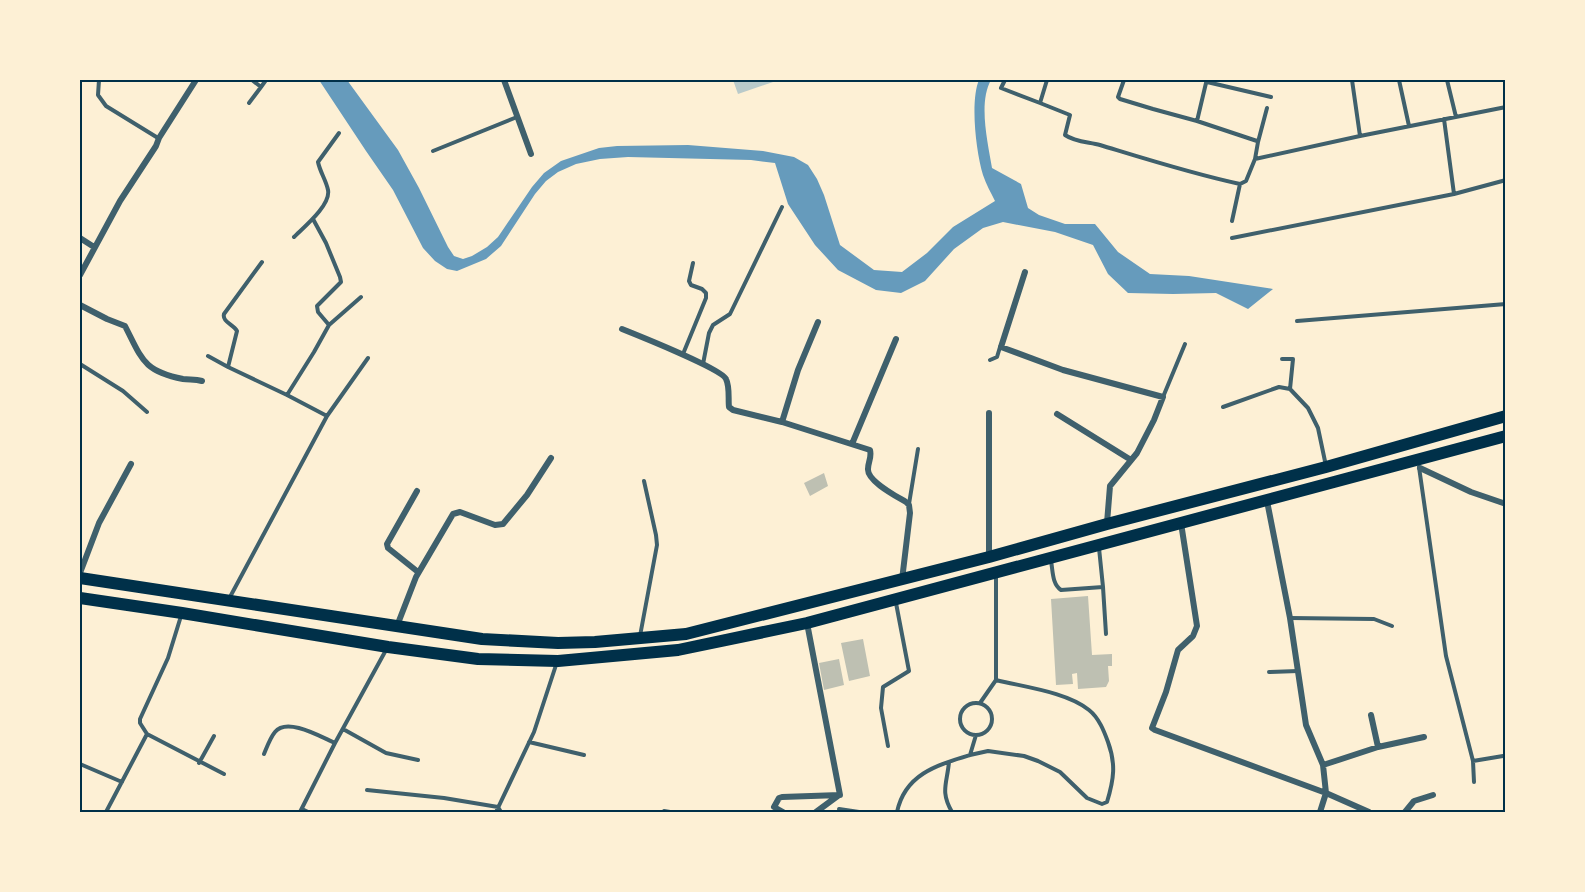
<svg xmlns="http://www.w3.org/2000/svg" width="1585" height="892" font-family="'Roboto Condensed',sans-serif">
<rect width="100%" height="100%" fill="#fdf0d5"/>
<path fill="#b9caca" d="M733,80H779L738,94Z"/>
<path fill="#669bbc" d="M319,80H347L398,150L419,188L448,247L454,256L463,259L472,256L487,247L498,237L532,187L544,173L561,161L599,148L617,146L688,145L763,151L794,157L808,165L817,179L824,195L840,245L874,270L902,272L927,253L953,227L995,201C991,193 986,184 983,175C976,152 970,101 979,80H991C978,103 988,143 992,168L1021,184L1028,208L1039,215L1065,224H1095L1118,252L1150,274L1189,276L1273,289L1248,309L1216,293L1173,294L1128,293L1108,274L1093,245L1055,232L1003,222L983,228L954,249L925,281L901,293L876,290L838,270L815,245L788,204L775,163L751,160L628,157L600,159L576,164L558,172L546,181L535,194L501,246L486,259L457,271L447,269L435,261L423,248L393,190L366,151Z"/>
<path fill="#bec0b2" d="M824,473L828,486L810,496L804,483Z
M1088,596L1092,655L1112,654V666H1108L1109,681L1106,687L1078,689L1077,673L1072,674L1073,684L1056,685L1051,599Z
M863,639L870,676L849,681L841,643Z
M839,659L844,685L824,690L819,663Z"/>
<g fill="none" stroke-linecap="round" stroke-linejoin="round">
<path stroke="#3f606c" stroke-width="4" d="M99,80L98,95L106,106L158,138
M252,80L261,87L266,80
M1005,80L1001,88L1040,103
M1047,80L1040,103L1070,115L1065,135C1075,142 1089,142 1100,145C1146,159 1193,174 1240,184L1246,181L1255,159L1360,136L1506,107
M1124,80L1118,97L1120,99L1153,109L1197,121L1257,141L1258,142L1255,159
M1352,80L1360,136
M1399,80L1409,126
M1447,80L1456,117
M249,103L261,87
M1444,119L1454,194
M1197,121L1206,83L1207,82L1271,97
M1258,142L1267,108
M433,151L517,117
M313,219L326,243L340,277L341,282L317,306L318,312L329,325
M1232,221L1240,184
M294,237C304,227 331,205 328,190C326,180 320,172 318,162L339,133
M1232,238L1454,194L1506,180
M1297,321L1506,304
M683,354L706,298V293L702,289L691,285L689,281L693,263
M208,356L228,367L287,395L327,416
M1282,359H1293L1290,389
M990,360L997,357L1000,347
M80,364L123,391L147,412
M703,364L709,333L713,325L730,314L782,207
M228,367L237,331C233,324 222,322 224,314L262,262
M287,395L314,352L329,325L361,297
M1163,397L1185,344
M1223,407L1279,387L1290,389L1308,408L1318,428L1326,466
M1419,467L1446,656L1473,761L1474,782
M909,504L918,449
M1051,561C1053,571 1052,584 1061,590L1103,587L1099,548
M1103,587L1106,634
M230,597L327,416L368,358
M1290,618L1374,619L1392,626
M640,636L657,545L656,535L644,481
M1269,672L1298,671
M960 719a16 16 0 1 1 32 0a16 16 0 1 1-32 0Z
M980,703L996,680V576
M343,729L386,753L418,760
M147,734L224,774
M976,735L970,755L988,751L1024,756L1038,761L1060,772L1087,798L1102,804L1107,802C1114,779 1116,764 1108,742C1104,731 1099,718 1089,710C1067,692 1024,687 996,680
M529,742L584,755
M888,746L881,708L883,687L909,671L896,603
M264,754C267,747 270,738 275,732C287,717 321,737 335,743
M1473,761L1503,756
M949,762C947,784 940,791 952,812
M199,763L214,736
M80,764L122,782
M367,790L444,798L498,807L501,812
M302,809L308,812
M839,809L859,812
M664,811L670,812
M106,812L147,734L140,723V719L168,658L181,616
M300,812L335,743L386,650
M496,812L534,732L557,662
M897,812C905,774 937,765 970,755"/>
<path stroke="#3f606c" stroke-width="6" d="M504,80L531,154
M80,238L94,247
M1025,272L1001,347L1063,370L1163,397L1154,420L1137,453L1110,486L1107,523
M80,275L120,201L156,146L159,138L196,80
M80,305L107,319L125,326C142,359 143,371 183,379C189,380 195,379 202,381
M622,329C637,335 722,369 726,379C730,387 728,399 729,407L733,410L782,422L870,450C872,457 868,462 868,469C867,481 896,496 906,502L909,505L910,513L902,580
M989,413V557
M1057,414L1131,460
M782,422L798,370L818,322
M852,444L896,339
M1420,468L1471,492L1506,504
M417,491L387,544L388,548L418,572
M1267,501L1290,618L1306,725L1323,765L1326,793L1320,812
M1181,523L1197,626L1193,636L1178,650L1166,692L1152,728L1155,730L1326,793L1369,812
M80,573L99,523L131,464
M397,626L416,577L453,514L460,512L495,525L503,524L527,495L551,458
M1371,715L1378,747
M1323,765L1378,747L1424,737
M783,812L774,807L779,798L782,797L840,795L807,623
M816,812L839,795
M1405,812L1414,801L1433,795"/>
<path stroke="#003049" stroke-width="12" d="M80,578L482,639L558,643L595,642L686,634L989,557L1107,524L1326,467L1506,416
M80,598L182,613L388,647L478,659L558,661L678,650L807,623L1506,436"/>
</g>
<rect width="1585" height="892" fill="none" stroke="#fdf0d5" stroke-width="162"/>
<rect x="81" y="81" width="1423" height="730" fill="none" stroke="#003049" stroke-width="2"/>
</svg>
